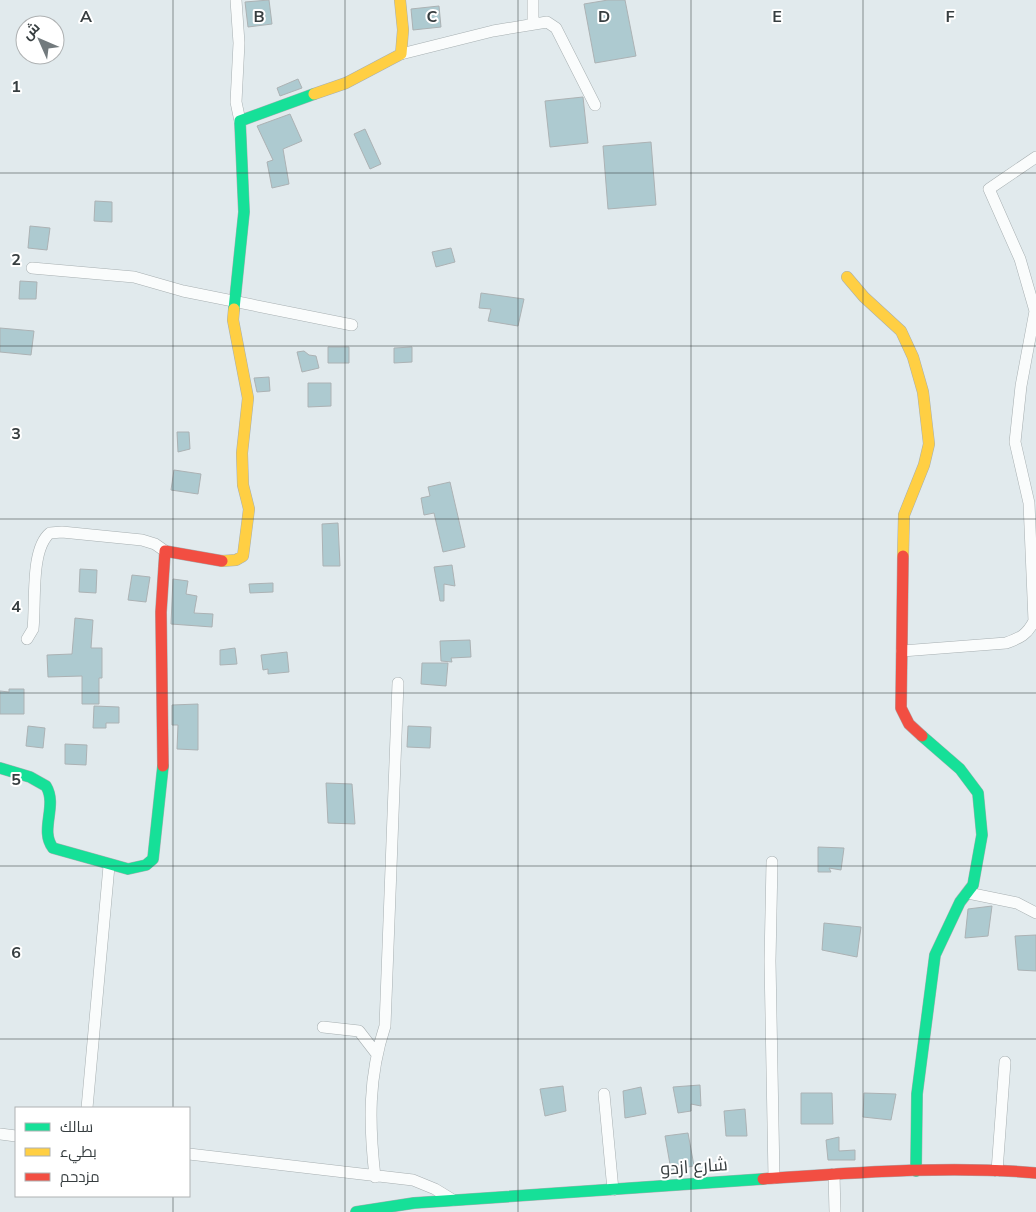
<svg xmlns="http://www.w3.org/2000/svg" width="1036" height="1212" font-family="Mulish,Cairo,sans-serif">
<rect width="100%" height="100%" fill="#e1eaed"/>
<path fill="#adcad0" stroke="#acb2b4" d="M269,0L272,24L248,27L245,2Z
M608,0H625L636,56L595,63L584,4Z
M439,6L441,27L413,30L411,9Z
M298,79L302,88L280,96L277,88Z
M583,97L588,143L550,147L545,101Z
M290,114L302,141L283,149L289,184L272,188L267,162L273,160L257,126Z
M365,129L381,164L370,169L354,134Z
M651,142L656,205L608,209L603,146Z
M95,201L112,202V222L94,221Z
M30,226L50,228L47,250L28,248Z
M451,248L455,262L436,267L432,252Z
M20,281L37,282L36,299H19Z
M481,293L524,299L518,326L488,321L491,309L479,308Z
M0,328L34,331L31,355L0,352Z
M328,347H349V363H328Z
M412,347V362L394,363V348Z
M304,351L309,355L316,356L319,368L302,372L297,352Z
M269,377L270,391L257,392L254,378Z
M308,383H331V406L308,407Z
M177,432H189L190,449L178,452Z
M174,470L201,474L198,494L171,490Z
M450,482L465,547L443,552L434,513L424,515L421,498L430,496L428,487Z
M338,523L340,566H323L322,524Z
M452,565L455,586L444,584V601H440L434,567Z
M80,569L97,570L96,593L79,592Z
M132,575L150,577L146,602L128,600Z
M173,579L188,581L186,594L197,596L194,613L213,614L212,627L171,624Z
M273,583V592L250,593L249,584Z
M75,618L93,620L91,648H102V678H99V704H82V676L48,677L47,655L72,654Z
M470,640L471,657L451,658L452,662L441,661L440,641Z
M235,648L237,664L220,665V650Z
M287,652L289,672L268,674V669L263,670L261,655Z
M422,663H448L446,686L421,684Z
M9,689H24V714H0V691L9,692Z
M198,704V750L177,749L178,725H172V705Z
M94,706L119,707V723H106V728H93Z
M28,726L45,728L43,748L26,746Z
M408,726L431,727L430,748L407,747Z
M65,744L87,745L86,765L65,764Z
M326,783L352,784L355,824L328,823Z
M818,847L844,848L841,870L829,868L831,872H818Z
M992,906L988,936L965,938L968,909Z
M824,923L861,927L857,957L822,950Z
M1036,935V971L1018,970L1015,936Z
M700,1085L701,1106L691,1104V1111L678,1113L673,1087Z
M563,1086L566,1111L545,1116L540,1089Z
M641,1087L646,1114L625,1118L623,1091Z
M801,1093H832L833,1124H801Z
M864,1093L896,1094L891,1120L863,1117Z
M745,1109L747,1136H726L724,1111Z
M688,1133L694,1166L671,1170L665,1136Z
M839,1137V1151L855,1150V1160H828L826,1140Z"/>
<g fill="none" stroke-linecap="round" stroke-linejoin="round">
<defs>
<path id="street" d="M236,0L239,43L236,102L240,121
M533,0V24
M401,54L493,31L547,22L556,28L595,105
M32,268L134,277L183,291L352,325
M27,639L33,629C36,603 30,549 50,533L62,532L142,540L155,544L165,551
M902,651L1006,643C1020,638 1027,635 1034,621L1029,503L1015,442L1021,386L1035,311L1020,259L989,189L1036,157
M772,862L770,961L774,1178
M968,893L1017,903L1036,913
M323,1027L359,1031L376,1053
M604,1094L613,1190
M87,1108L109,866
M0,1134L16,1136
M189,1154L413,1180L435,1189L453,1200
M997,1171L1005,1062
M834,1174L835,1212
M375,1177C369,1124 368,1077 385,1026L398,683"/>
<path id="fast" d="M234,309L244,212L240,121L314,94
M0,768L30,777L46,786C58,806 39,830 53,848L128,869L146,865L153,859L163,766
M916,1171L917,1094L935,955L960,902L973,885L982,835L978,793L960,769L922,736
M356,1212L414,1203L763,1179"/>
<path id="slow" d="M314,94L346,83L401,54L403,30L400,0
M847,277L864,297L901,331L913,357L923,392L929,444L924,465L904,515L903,556
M222,561L236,560L243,556L249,509L243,485L242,453L248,398L233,320L234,309"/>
<path id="jam" d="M903,556L901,708L909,724L922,736
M163,766L161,612L165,551L222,561
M763,1179C852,1173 948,1165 1036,1173"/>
</defs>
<use href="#street" stroke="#a7afb1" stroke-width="12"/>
<use href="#fast" stroke="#a7afb1" stroke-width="12"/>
<use href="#slow" stroke="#a7afb1" stroke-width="12"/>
<use href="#jam" stroke="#a7afb1" stroke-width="12"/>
<use href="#street" stroke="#fafcfc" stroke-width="11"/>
<use href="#fast" stroke="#16e098" stroke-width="11"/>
<use href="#slow" stroke="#ffcf43" stroke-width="11"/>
<use href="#jam" stroke="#f24e42" stroke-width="11"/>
</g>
<path fill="none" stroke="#373e40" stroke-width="1" stroke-opacity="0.55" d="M173,0V1108M345,0V1212M518,0V1212M691,0V1212M863,0V1212M0,173H1036M0,346H1036M0,519H1036M0,693H1036M0,866H1036M0,1039H1036M173,1196V1212"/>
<g text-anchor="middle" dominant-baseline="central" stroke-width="4" stroke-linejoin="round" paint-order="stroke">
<g font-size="18" fill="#373e40" stroke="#fff">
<text transform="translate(694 1166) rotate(-4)">شارع ازدو</text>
</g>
</g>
<g font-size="16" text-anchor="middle" font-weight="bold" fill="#373e40" stroke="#fff" stroke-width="4" stroke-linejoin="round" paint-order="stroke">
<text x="86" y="22">A</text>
<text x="259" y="22">B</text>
<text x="432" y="22">C</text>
<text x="604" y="22">D</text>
<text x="777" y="22">E</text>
<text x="950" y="22">F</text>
<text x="16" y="92">1</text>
<text x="16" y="265">2</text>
<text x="16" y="439">3</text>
<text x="16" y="612">4</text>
<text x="16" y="785">5</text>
<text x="16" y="958">6</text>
</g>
<rect x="15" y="1107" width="175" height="90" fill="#ffffff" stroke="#afb2b3"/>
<rect x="25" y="1123" width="25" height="8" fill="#16e098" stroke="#afb2b3"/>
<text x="60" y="1132" font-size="15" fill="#373e40">سالك</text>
<rect x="25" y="1148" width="25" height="8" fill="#ffcf43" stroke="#afb2b3"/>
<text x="60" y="1157" font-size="15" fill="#373e40">بطيء</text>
<rect x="25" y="1173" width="25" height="8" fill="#f24e42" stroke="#afb2b3"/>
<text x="60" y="1182" font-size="15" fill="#373e40">مزدحم</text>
<g transform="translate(40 40) rotate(315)"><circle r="24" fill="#ffffff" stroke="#afb2b3"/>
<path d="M0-4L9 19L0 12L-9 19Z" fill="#727a7d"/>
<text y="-8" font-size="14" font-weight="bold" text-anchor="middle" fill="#373e40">ش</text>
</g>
</svg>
